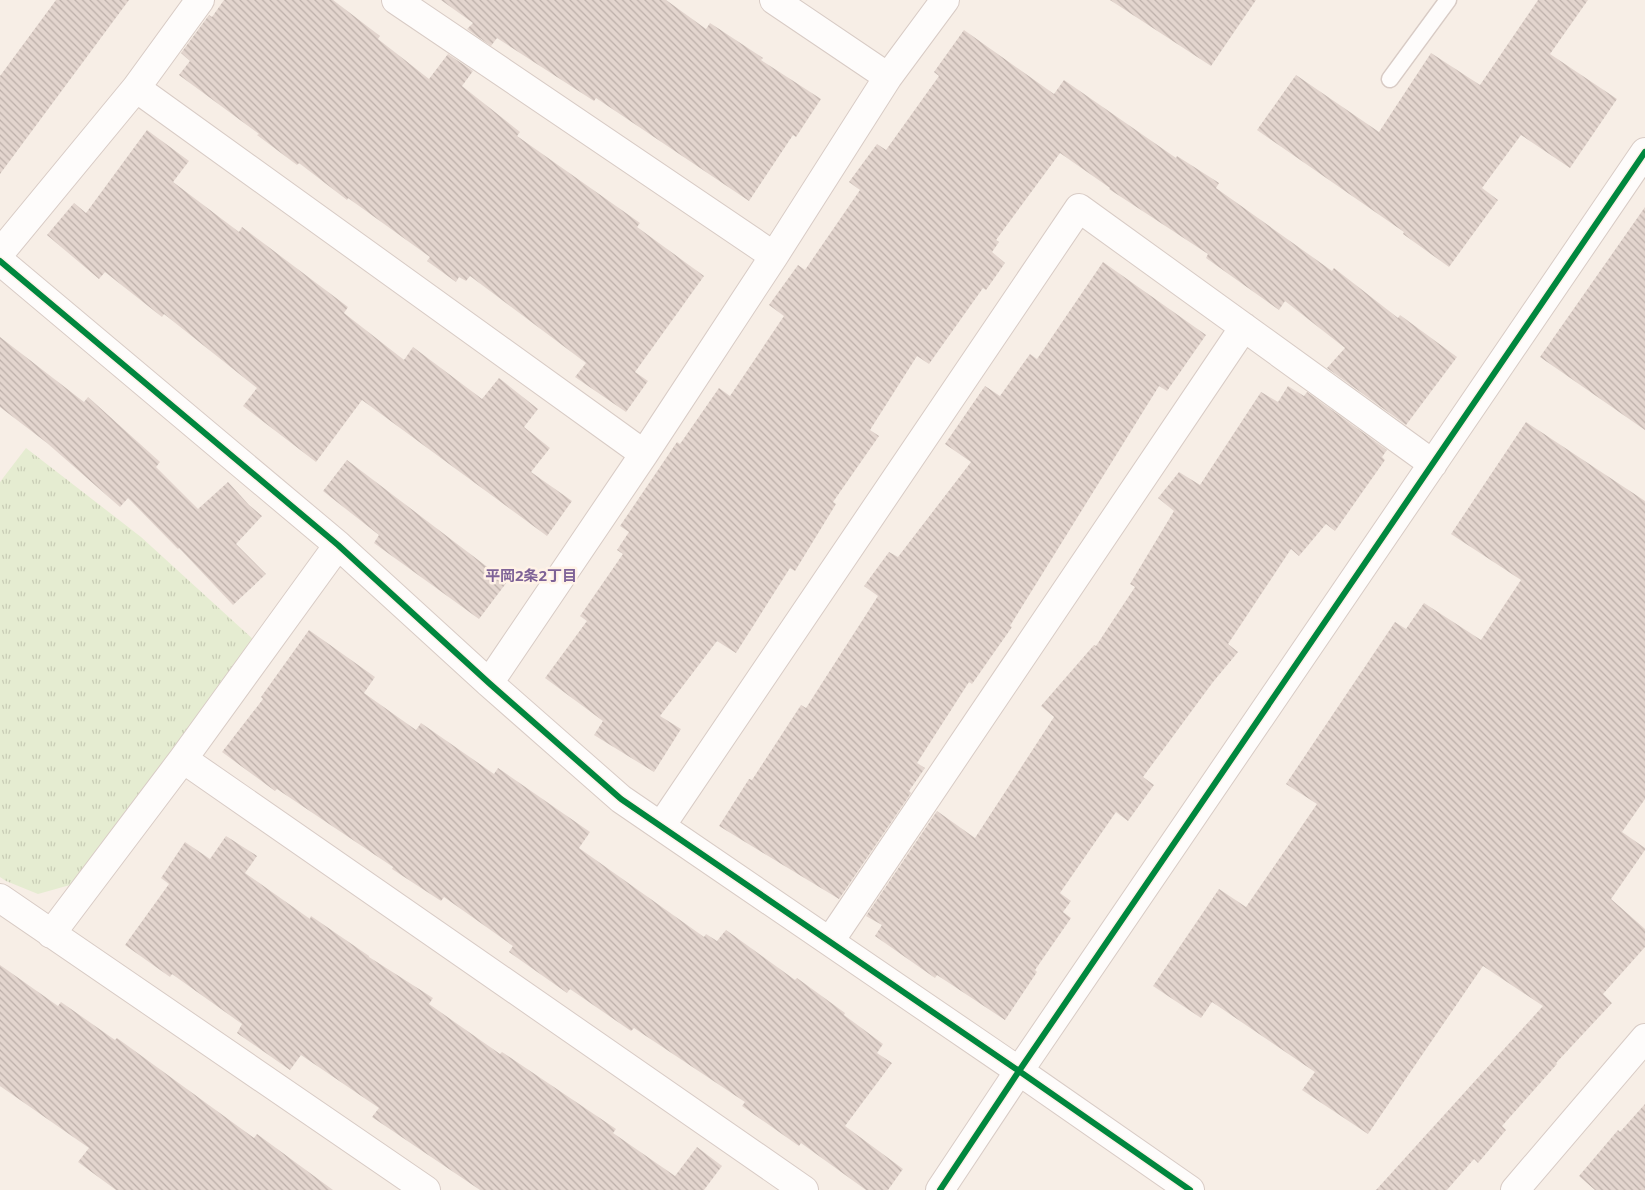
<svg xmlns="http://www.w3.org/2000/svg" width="1645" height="1190" font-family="'Open Sans','Noto Sans JP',sans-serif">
<defs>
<pattern id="park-tufts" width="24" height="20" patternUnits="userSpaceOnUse" patternTransform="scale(1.25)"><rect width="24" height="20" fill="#e5ecd1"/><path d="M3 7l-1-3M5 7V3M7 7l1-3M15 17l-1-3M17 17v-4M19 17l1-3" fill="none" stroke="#c8ccb5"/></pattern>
<pattern id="building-back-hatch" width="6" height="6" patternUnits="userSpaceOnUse" patternTransform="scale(1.25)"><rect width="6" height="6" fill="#e3d5ce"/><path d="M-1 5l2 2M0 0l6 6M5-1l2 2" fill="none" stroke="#bcafa9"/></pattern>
</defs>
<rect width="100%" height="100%" fill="#f7eee6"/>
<path fill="url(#park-tufts)" d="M26,448L141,537L255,641L70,885L38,894L6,881L0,877V482Z"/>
<path fill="url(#building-back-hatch)" d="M56,0H129L0,174V76Z
M224,0H333L380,36L378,39L429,79L448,54L473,71L462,86L520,132L517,136L640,223L637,227L704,276L635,372L648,381L626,412L575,377L586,363L470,276L466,281L459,277L456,282L427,261L430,257L348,198L347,200L299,163L297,165L257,135L259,134L179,75L190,61L181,53L209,15L212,17Z
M441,0H666L706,29L710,23L763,58L761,60L821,99L796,137L793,135L749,201L596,98L594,101L497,38L491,46L467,29L473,23Z
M1110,0H1256L1211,66Z
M1538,0H1588L1550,54L1617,99L1570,168L1521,135L1482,188L1498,200L1449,267L1403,234L1404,232L1257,130L1296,75L1379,132L1431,53L1480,85Z
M964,30L1054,94L1064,80L1176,158L1177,156L1219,183L1216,188L1332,271L1334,268L1398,318L1400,315L1457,357L1406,425L1327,368L1345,348L1285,301L1279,310L1206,258L1208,254L1109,189L1110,188L1060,153L996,240L999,242L992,252L1005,263L986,290L983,288L929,364L917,356L870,430L879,436L833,502L836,504L795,571L790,568L736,653L717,641L660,716L681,729L654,772L594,735L603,721L545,678L587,621L580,616L623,554L617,550L629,532L620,526L677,442L680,444L719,388L730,396L784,316L769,305L798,265L805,270L860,190L849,182L877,144L886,150L939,76L934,72Z
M147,130L189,161L173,182L239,232L242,227L348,307L344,313L404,360L413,347L482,399L499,378L538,409L524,427L550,448L531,472L572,501L547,536L362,400L316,462L243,406L257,388L164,314L162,317L105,272L99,279L47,235L74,203L86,213Z
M1645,207V430L1540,357Z
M1103,262L1206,335L1167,391L1159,386L1010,626L1012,627L972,684L969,682L917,763L925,768L909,791L911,793L839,899L719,826L749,779L752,780L801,705L806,708L878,596L864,586L889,552L898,557L971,462L945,444L985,386L1000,396L1030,354L1037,359Z
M0,337L84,402L88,397L160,462L156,467L198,509L228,482L249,505L262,516L236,544L266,574L233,605L179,548L178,549L128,498L120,507L47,443L0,407Z
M1288,386L1304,396L1307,392L1387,450L1382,457L1385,460L1335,531L1326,524L1299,556L1291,549L1228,644L1238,652L1213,682L1143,777L1154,785L1128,821L1116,812L1060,893L1071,901L1063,912L1071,918L1035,970L1037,972L1005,1020L937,975L935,978L875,936L882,925L866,916L937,811L975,838L1054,717L1041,706L1094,645L1096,646L1135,587L1130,584L1174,511L1158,498L1179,472L1200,485L1261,392L1278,402Z
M1526,422L1645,501V799L1622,832L1645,848V850L1611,899L1645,929V947L1603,994L1612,1003L1556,1063L1557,1064L1502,1126L1506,1130L1478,1163L1474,1159L1447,1190H1376L1543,1006L1483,966L1368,1134L1302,1090L1315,1072L1212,1002L1201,1018L1153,986L1219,889L1246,907L1317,804L1286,784L1395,622L1406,629L1424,603L1481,640L1521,580L1451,534Z
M347,460L507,582L479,619L374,543L379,535L323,491Z
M309,630L375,677L364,693L416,730L421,723L494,774L498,768L590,832L579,848L704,937L706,934L717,941L726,930L795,980L797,978L845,1013L844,1015L883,1044L877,1053L892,1063L845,1126L903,1169L888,1190H866L801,1143L799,1146L742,1106L745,1102L634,1028L631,1031L570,989L567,993L509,952L513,946L444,897L441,901L392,869L393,867L277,789L275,791L222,752L263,699L261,697Z
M226,836L257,856L245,873L310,919L311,916L369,956V957L433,998L429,1004L500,1054L502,1052L616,1129L613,1133L675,1176L697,1147L722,1166L704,1190H480L372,1117L379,1108L301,1055L290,1070L237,1033L242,1024L172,974L170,977L125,945L169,884L161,878L185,842L210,859Z
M0,965L58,1006L61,1002L115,1040L117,1038L254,1138L257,1134L333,1190H116L78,1162L89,1148L0,1086Z
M1645,1104V1190H1595L1579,1176L1618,1130L1620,1132Z"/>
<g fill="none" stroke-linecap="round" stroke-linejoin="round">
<defs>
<path id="service" d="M1390,79L1448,0"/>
<path id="minor" d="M396,0L774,256
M774,0L888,77
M136,88L644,454
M0,253L136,88L200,0
M0,261L338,545L489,683L621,799L1019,1071L1190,1190
M489,683L644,454L774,256L888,77L945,0
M183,759L804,1190
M661,826L1079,208L1433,464
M0,898L426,1190
M51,934L183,759L338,545
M830,941L1244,327
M940,1190L1019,1071L1645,152
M1515,1190L1645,1038"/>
</defs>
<use href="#service" stroke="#d8cbc5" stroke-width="19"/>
<use href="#minor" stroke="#d8cbc5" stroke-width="30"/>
<use href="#service" stroke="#fefcfb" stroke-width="16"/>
<use href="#minor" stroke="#fefcfb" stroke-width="28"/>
<defs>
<path id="cycleway" d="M0,261L338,545L489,683L621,799L1019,1071L1190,1190
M940,1190L1019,1071L1645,152"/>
</defs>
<use href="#cycleway" stroke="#fff2e7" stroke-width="9"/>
<use href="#cycleway" stroke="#00873e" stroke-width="6"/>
</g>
<g text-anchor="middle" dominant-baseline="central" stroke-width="5" stroke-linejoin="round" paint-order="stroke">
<g font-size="15" font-weight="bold" fill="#7e6297" stroke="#fff2e7">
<text x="531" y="575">平岡2条2丁目</text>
</g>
</g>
</svg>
